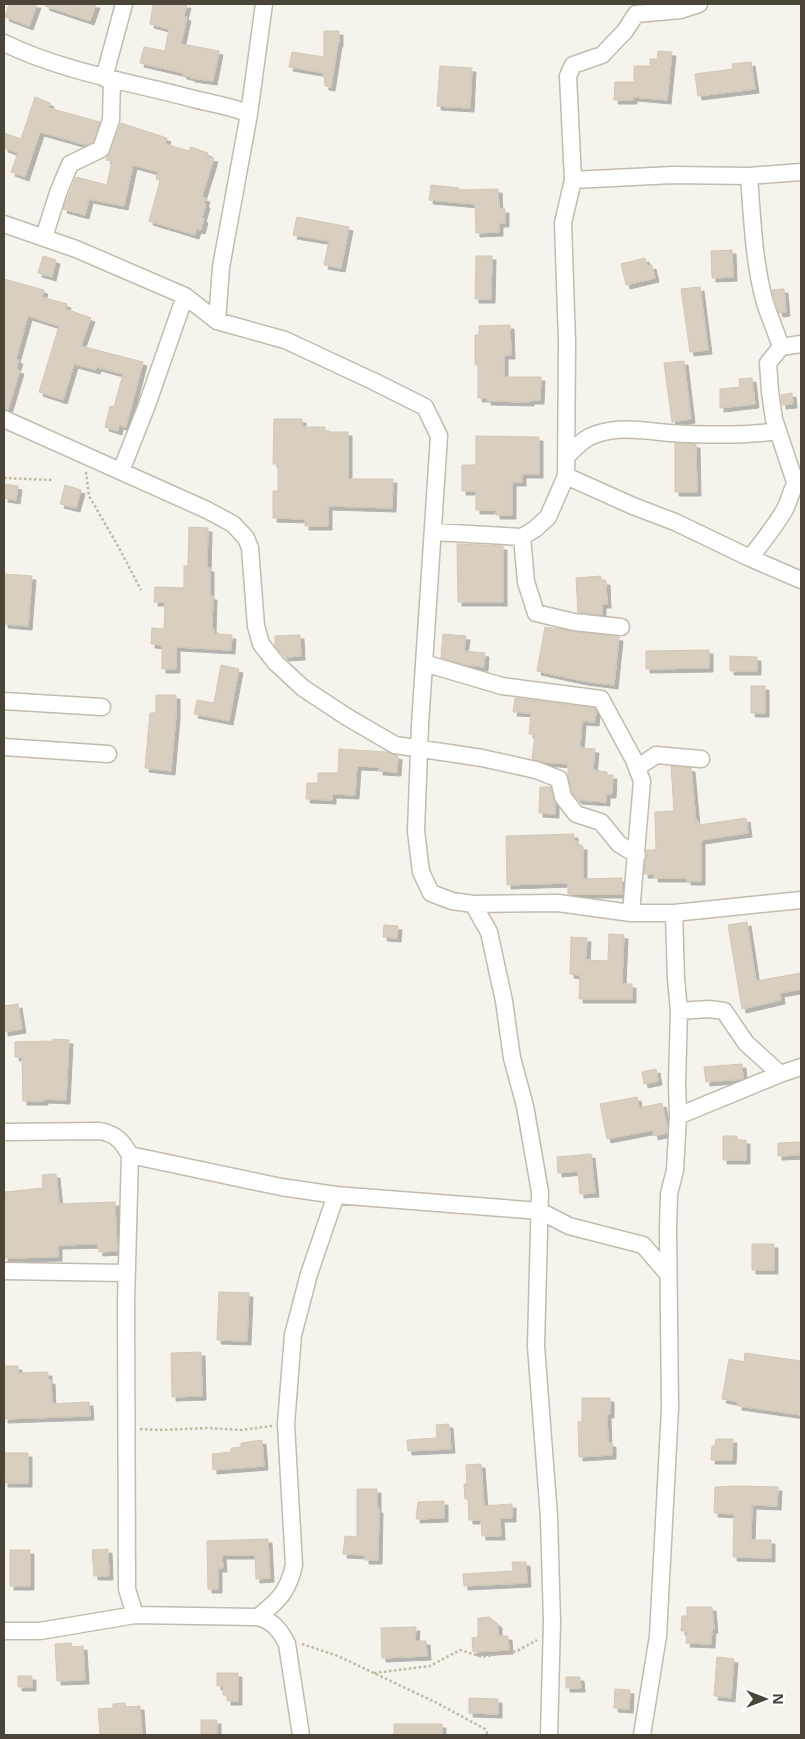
<svg xmlns="http://www.w3.org/2000/svg" width="805" height="1739" font-family="'Noto Sans',sans-serif">
<defs>
<filter id="shadow"><feDropShadow dx="4" dy="4" stdDeviation="0" flood-color="#0004"/></filter>
</defs>
<rect width="100%" height="100%" fill="#f6f3ec"/>
<path fill="#d8cfc1" stroke="#d3c7b4" filter="url(#shadow)" d="M9,4H37L29,26L5,17Z
M46,4H96L90,21L45,6Z
M153,4H187L184,16L187,17L181,44L219,51L213,81L191,78V77L183,75V73L140,63L144,47L165,51L169,29L150,24Z
M324,31H339V43H338L331,87L325,86L324,73L289,67L292,52L324,57Z
M658,51L672,52L667,100L633,97V100H614L615,82H634V66H650V59H657Z
M751,62L755,89L698,96L695,74L733,69L732,64Z
M440,66L472,68L470,108L437,106Z
M35,97L50,103L49,108L100,122L93,142L86,145L40,132L25,177L11,172L18,153L4,148V133L21,139Z
M121,123L167,138L165,144L189,151L191,147L208,153L207,157L214,158L202,197L206,198L204,203L206,204L202,218L204,219L201,230L197,229L195,235L149,221L160,181L156,179L158,172L133,165L124,206L89,199L85,215L63,209L76,177L107,185L112,161L106,160Z
M431,185L459,188V190L498,189L499,209H505V223H499V232L476,233L475,204L429,200Z
M297,217L349,227L341,268L324,265L329,241L293,235Z
M732,250L733,277L712,278L711,251Z
M43,256L56,260L52,277L38,273Z
M476,256H492L491,299H475Z
M645,258L647,266L652,265L655,278L626,285L621,264Z
M4,279L44,290L42,297L67,304L66,309L91,318L81,346L143,362L126,427L119,425L118,431L105,427L110,406L114,407L123,374L97,367L96,370L74,364L63,400L39,392L59,326L28,316L16,359L19,360L16,369L20,370L8,410L4,409Z
M700,287L708,350L690,352L681,289Z
M784,289L786,312L779,313L772,290Z
M510,325L511,355H504V377H541L540,400H530V402L487,401V398H478V365H475V335H479V326Z
M684,361L691,419L672,422L664,363Z
M752,378L755,404L720,408V389L740,387L739,379Z
M792,393L793,404L782,405L781,395Z
M274,419H302V427H325V432H348V479H393L392,508L328,506V526H305V519L273,518V491H278V464H273Z
M476,436L539,437V474H522V482H512V515H496V510H476V491H462V465H476Z
M675,443L696,444L697,492H675Z
M4,484L18,486L16,500L4,498Z
M65,485L81,490L76,508L60,504Z
M189,527L208,528L207,568H210V596H213L212,629H214V634L232,635L231,650L176,647V669H162V645L151,644L152,628L164,629L165,602H154L155,587L184,588V566H188Z
M457,544L503,546V602H458Z
M4,574L32,576L28,626L4,624Z
M601,576V581H606L607,604H602V615L578,612L576,578Z
M545,627L619,637L614,685L583,681L537,671Z
M443,634L466,636L464,651L485,653L484,667L467,665L441,658Z
M300,635L301,656L285,657L275,646V636Z
M709,650V668L646,669V651Z
M730,656L757,657V671H730Z
M221,665L239,669L229,721L194,714L197,700L214,703Z
M751,686H765V713H751Z
M156,695H176V715L171,771L145,768L150,713H156Z
M515,698L595,708L596,711L595,722L582,721L580,748L595,749L593,770L607,772V775H613L612,794H606V802L578,800L572,793L568,775V764L542,762L532,759L535,735L529,734L531,713L513,712Z
M339,749L387,752L398,756L397,772L379,771V767L357,766L355,795L332,794V800L306,799L307,783H318V773H338Z
M671,766L691,768L696,822L698,821L699,825L746,818L748,833L701,840V881H687V878H654V874H644L646,850H656L655,812L674,811Z
M540,787H551L555,803V814L539,813Z
M574,834V841H577V846H583V879L622,878V894H568V883L507,885L506,836Z
M747,922L756,981L801,973V989L780,993L781,1000L742,1009L728,925Z
M384,925L398,926L397,938L383,937Z
M609,934L624,935L622,981L623,984H632V999H579L580,975L570,974L571,937L587,938L586,960L608,961Z
M18,1004L22,1029L4,1032V1006Z
M53,1039L69,1040L66,1100L44,1099V1101H23L22,1057H15V1042L53,1041Z
M742,1064L743,1079L706,1082L704,1067Z
M656,1069L658,1081L644,1084L642,1072Z
M637,1097L639,1108L662,1103L667,1126V1133L654,1136L653,1130L607,1139L600,1104Z
M723,1136H737V1140H746V1160H723Z
M801,1142V1155L778,1156V1143Z
M591,1154L595,1193L580,1194L578,1171L558,1173L557,1157Z
M56,1174L59,1204L115,1202L117,1251L99,1252L98,1244L58,1245V1257L4,1258V1209H6L5,1192L43,1188L42,1175Z
M752,1244H774V1270H752Z
M219,1292L249,1293L247,1341L217,1340Z
M201,1352L202,1396L172,1397L171,1353Z
M745,1353L801,1361V1415L738,1406V1402L722,1399L729,1359L744,1362Z
M4,1366H18V1373L48,1372V1380H51L52,1404L89,1402L90,1416L4,1419Z
M582,1398H610V1414H607L608,1443H612V1455L579,1457L578,1422L582,1421Z
M449,1424L451,1449L408,1451L407,1440L437,1438L436,1425Z
M716,1439H733L732,1460H711L712,1446H715Z
M262,1440L264,1466L213,1470L212,1454L231,1452V1448L241,1447V1443Z
M5,1453H28V1483H4Z
M481,1464L484,1506L512,1504V1518H500L501,1536H482L481,1520H469L468,1499H465L464,1484H467L466,1465Z
M734,1486L778,1487L777,1506L752,1505L751,1540H771V1558L733,1557L734,1514L714,1513L715,1487Z
M357,1489H377V1509H379L378,1560H365V1555L343,1554L345,1536L357,1537Z
M444,1501V1518L416,1519L418,1502Z
M268,1539L270,1578L256,1579L255,1555H222L223,1568H218V1589H208L207,1541Z
M108,1549L109,1576H94L92,1550Z
M10,1550H30V1586H10Z
M512,1562H526L527,1583L464,1586L463,1574L513,1571Z
M687,1607H712L714,1629H712L711,1644L686,1643L687,1631H681L682,1616H687Z
M489,1617L498,1624V1636H508L509,1650L473,1652L472,1638L478,1637V1618Z
M416,1627L415,1641H426L427,1656L382,1658L381,1628Z
M71,1643L72,1647L83,1646L85,1680L57,1681L55,1644Z
M717,1657L734,1659L731,1698L714,1696Z
M217,1673H238V1701H227V1695H223V1686H217Z
M18,1676H32V1687H18Z
M566,1677H580L581,1688H566Z
M615,1689L630,1690L629,1709L614,1708Z
M469,1698L498,1699V1714L469,1713Z
M125,1703L126,1707L140,1706L142,1735H100L98,1709L113,1708V1704Z
M201,1720H217V1735H201Z
M394,1724H442V1735H394Z"/>
<g fill="none" stroke-linecap="round" stroke-linejoin="round">
<defs>
<path id="minor" d="M699,4L681,10L636,14L625,31L602,55L573,65L568,76L573,180L563,223L567,342L566,476L633,506L675,522L750,558L801,580
M4,43C64,72 130,82 194,99C213,104 231,106 249,114
M104,78L124,4
M573,180L673,175L749,176
M4,224L76,249L185,296L217,321L285,340L373,381L425,407L439,436L420,725L416,831L421,872L431,893L452,901L473,904L558,903L631,913H674L801,900
M44,237L58,193L70,164L101,149L111,120L112,80
M217,321L221,267L249,114L264,4
M781,347C776,332 770,318 765,303C754,265 752,216 749,176L801,172
M4,419L207,510L233,524L246,538L250,548L256,626L261,644L276,663L303,688L347,717L395,745L482,758L536,770L559,779L563,797L576,814L601,822L619,844L637,855
M566,457C575,448 585,437 597,434C621,426 645,431 670,433C704,435 744,436 778,431
M121,471L147,405L185,296
M795,482L774,419L770,392L768,363L781,347L801,344
M433,532L522,537L535,529L548,517L566,476
M522,537L526,582L536,613L574,622L621,627
M750,558C762,542 775,527 785,509C791,498 791,486 801,478
M424,663L502,686L601,699L634,760L642,781L631,913
M4,701L102,707
M4,747L108,754
M637,768L656,755L701,759
M473,904L489,932L504,1001L512,1058L525,1106L540,1192L536,1346L549,1517L552,1622L549,1735
M679,1011L709,1009L724,1011L746,1043L780,1074
M678,1116L780,1074L801,1067
M4,1132L100,1131C116,1134 122,1141 130,1155L126,1302L127,1589L135,1615
M130,1155L281,1187L336,1195L540,1211L569,1226L643,1245L668,1274
M4,1271L126,1273
M258,1617C279,1600 288,1592 294,1565L286,1424L293,1335L309,1274L336,1195
M4,1631H40L135,1615L258,1617C273,1621 280,1630 287,1644L301,1735
M642,1735L658,1636L670,1408L668,1228L669,1194L675,1170L678,1116L677,1084L679,1011L676,979L674,913"/>
</defs>
<use href="#minor" stroke="#c2bbae" stroke-width="19"/>
<path stroke="#c4b79f" stroke-width="2.5" stroke-dasharray="2.5 2.5" stroke-linecap="butt" d="M86,472L89,496L118,546L141,590
M4,478L52,480
M140,1429L159,1430L208,1428L241,1430L272,1426
M302,1644L338,1656L437,1703L485,1729L488,1735
M374,1673L430,1666L460,1650L482,1657L517,1651L537,1640"/>
<use href="#minor" stroke="#fff" stroke-width="16"/>
</g>
<rect width="805" height="1739" fill="none" stroke="#4b4439" stroke-width="10"/>
<g transform="translate(765 1699) rotate(90)" stroke="#ffffff" stroke-width="4" paint-order="stroke">
<path d="M0-4L9 19L0 12L-9 19Z" fill="#4b4439"/>
<text y="-8" font-size="14" font-weight="bold" text-anchor="middle" fill="#4b4439">N</text>
</g>
</svg>
